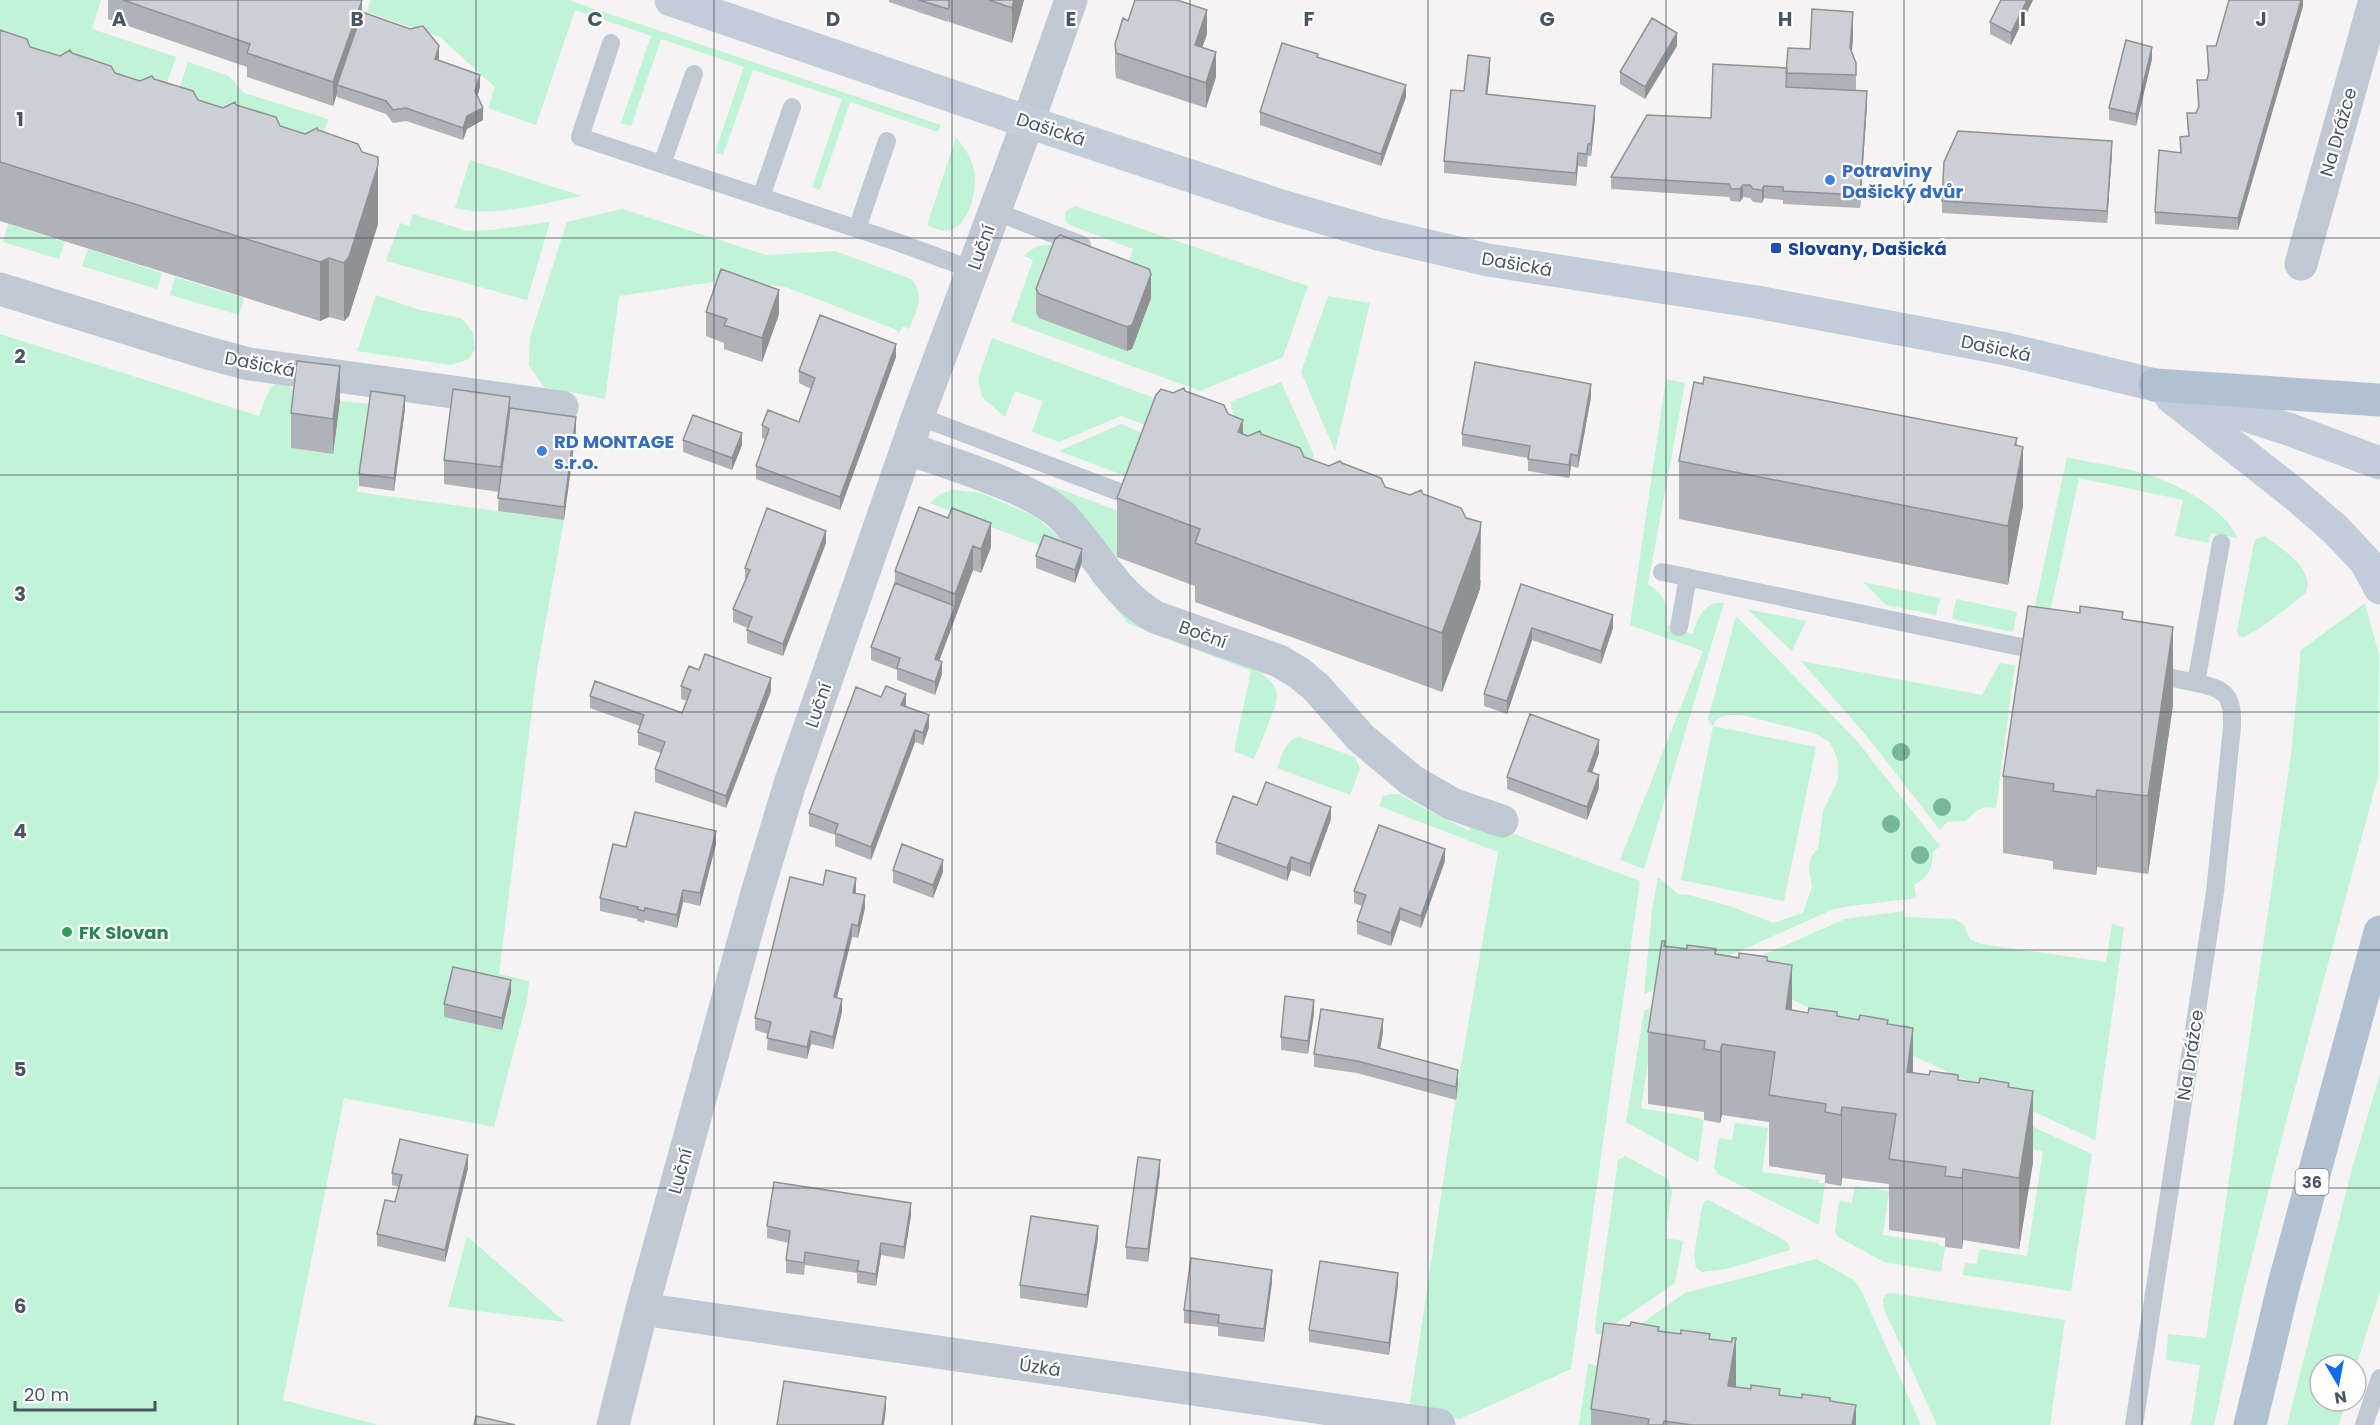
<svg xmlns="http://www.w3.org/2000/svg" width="2380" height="1425" font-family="Poppins,sans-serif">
<rect width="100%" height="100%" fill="#f5f3f3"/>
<path fill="#c1f3d6" d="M0,0H101L92,29L176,57L157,113L0,64Z
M371,0H568L941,125L938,132L850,102L820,190L812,187L842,99L753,70L723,155L715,152L744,67L661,39L631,126L621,123L651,36L575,10L536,125L488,108L495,87L440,37L367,12Z
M188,62L229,76L244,93L328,119L314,163L170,117Z
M956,137C964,147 972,158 974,170C978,187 970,226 949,230C942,232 934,228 927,225Z
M470,160L582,196C541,203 495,218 455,208Z
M1075,206L1308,286L1283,357L1200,391L1011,322L1033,260L1024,256C1031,249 1039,244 1050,245C1064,247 1107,275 1123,283L1133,249L1070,225L1066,222L1065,212Z
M622,209L766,255L835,251L911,279C926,295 916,311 909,329L902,326L899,334L897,330L786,287L726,280L619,296L605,399L544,387L529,365L530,337L567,222Z
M413,214L467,231L492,230L550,222L527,300L386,261L400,223L409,226Z
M8,224L65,242L59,259L3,242Z
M88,249L162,273L157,289L82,266Z
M175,277L244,298L239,315L170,295Z
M376,295L420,310L461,318L473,332L475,349L469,359L451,365L357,351Z
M1328,296L1370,303L1335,451L1301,372Z
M0,334L259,416C267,397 269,371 296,391L291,448L332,454L340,401L371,404L357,492L564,520L537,670L499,974L529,981L527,1001L494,1127L344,1098L283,1400L379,1425H0Z
M992,338L1214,420L1221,454L1121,416L1059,442L1032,432L1043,401L1015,391L1005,417L982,397L978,379Z
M1666,379L1685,383L1648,584C1665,596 1669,605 1666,625L1693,634C1697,618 1705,600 1724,603L1644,869L1620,860L1703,651L1630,625Z
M1281,382L1314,455L1306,486L1249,465L1230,402Z
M1121,424L1160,441L1144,483L1059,451Z
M2067,457C2095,464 2126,467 2153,476C2180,486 2227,510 2237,538L2210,533L2209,543L2175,536L2183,500L2079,478L2046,631L2029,634Z
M989,463L1132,516L1117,558Z
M953,490L981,493L1036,517L1172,637L1260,672C1284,690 1278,699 1269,722C1264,735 1259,747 1254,759L1234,751L1251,671L1129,624L1092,581L1082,562L930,503L940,494Z
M2265,536C2282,549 2317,570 2305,594L2263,626L2244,637L2239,636L2237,631L2254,543L2256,539Z
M1863,582L1940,598L1936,615L1886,605Z
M1956,599L2017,612L2013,632L1952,619Z
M2365,603L2379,655L2378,776L2286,1122L2244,1289L2214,1425H2191L2200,1365L2166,1360L2168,1334L2206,1338L2291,754L2301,650Z
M1747,609L1806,621L1792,651Z
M1736,616L1856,740L1940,846L1933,852C1932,869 1929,877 1914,885L1916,898L1843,907L1829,911L1644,994L1652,910L1658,877L1678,894L1689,895L1730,906L1773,923L1803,913L1812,887L1809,869L1811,857L1818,848L1823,811L1838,780V761L1830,742L1814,733L1742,715H1726L1716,720L1713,726L1816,747L1784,901L1681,880L1713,727L1708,719Z
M1801,661L1982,695L2000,663L2015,665L1996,808C1981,805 1976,811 1966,821L1947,822L1940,830L1865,734Z
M1299,737L1355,757L1360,769L1350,795L1277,768C1282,756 1285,740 1299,737Z
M1391,794H1400L1425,809L1469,831L1474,819L1640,881L1571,1369L1460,1419L1409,1409L1458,1083L1498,852L1379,806L1383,796Z
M1904,911V917L1955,919L1964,925L1970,939L1981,944L2106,962L2112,924L2124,928L2095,1140L1747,979L1736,967L1845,919Z
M1657,1004L1641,1108L1698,1118L1704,1120L1698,1162L1626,1122L1644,1011Z
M2380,1074V1291L2356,1366L2320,1365V1401H2346L2339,1425H2287L2353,1165Z
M1986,1105L2092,1154L2071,1291L1963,1275L1965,1263L1977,1264L1979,1249L2027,1256L2043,1151L1978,1140Z
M1735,1123L1768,1128L1762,1172L1819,1180V1183H1825L1819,1225L1718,1174L1714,1168L1719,1138L1732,1140Z
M1625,1156L1668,1179L1672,1192L1665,1238L1683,1241L1675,1283L1601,1334H1596L1595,1326L1618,1160Z
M1855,1186L1889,1191L1883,1235L1939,1243V1245L1945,1247L1941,1272L1884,1262L1838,1237L1835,1232L1839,1201L1852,1203Z
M1709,1200L1786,1241L1789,1245L1790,1250L1727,1269L1702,1272L1696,1268L1694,1255L1702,1207L1705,1201Z
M467,1236L565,1322L448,1307Z
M1816,1259L1854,1280L1861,1290L1921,1425H1811L1728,1382L1622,1337L1685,1293Z
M1893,1293L2065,1320L2050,1425H1937L1884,1309L1883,1299L1886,1294Z
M1588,1364L1645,1373L1592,1425H1579Z"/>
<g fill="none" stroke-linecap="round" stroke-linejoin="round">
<path stroke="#c0c9d3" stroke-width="18" d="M611,43L580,137L900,243L973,270
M662,164L694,74
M761,197L792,107
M994,211L1082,245
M857,229L887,141
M918,416L1138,499
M1662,572L2045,652
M1679,627L1688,577
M2148,673L2196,683L2221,543
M2134,1425L2215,892L2232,727C2233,695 2226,689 2196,683
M2364,1425L2380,1378"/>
<path stroke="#c0c9d3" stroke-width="33" d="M2301,264L2375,0
M0,289L204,352L249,364L562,407
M907,448C947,463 1034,488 1062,516C1095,549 1113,593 1155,617L1279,661L1299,673L1316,687L1360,737L1411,780L1452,804L1502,821
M642,1309L1439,1425
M613,1425L642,1309L757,893L790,784L918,416L1028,122L1071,0"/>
<path stroke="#c3cdda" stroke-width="33" d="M671,0L1028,122L1275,204L1378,234L1488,260L1757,302L2006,349L2155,385L2291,430L2380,463
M2171,397L2292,492L2335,529L2366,562L2380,588"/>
<path stroke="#b2c1d2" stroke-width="33" d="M2155,385L2380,400
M2250,1425L2283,1288L2380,932"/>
</g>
<g fill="#78b699">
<circle cx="1901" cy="752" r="9"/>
<circle cx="1942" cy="807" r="9"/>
<circle cx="1891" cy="824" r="9"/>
<circle cx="1920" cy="855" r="9"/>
</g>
<path fill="#b0b2b7" d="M108,0H360L362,12L439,58L438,60L480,87L477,96L483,120L467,129L463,140L406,121L393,123L386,114L337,97V94L333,106L247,77V67L108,19Z
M889,0H1024L1012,43L949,22V19L948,22L889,2Z
M2033,0L2011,45L1990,34V22Z
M2303,0V6L2238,230L2155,224V212L2180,153V137L2188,136L2187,113H2196L2198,108L2197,80H2207L2208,75L2207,46H2216Z
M1128,21L1207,34L1202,47L1216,77L1206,108L1116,78L1115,69V44Z
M0,30L30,47L60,56L72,53L115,73L140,81L154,79L198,100L280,126L378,224L349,316L344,321L329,317L320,321L0,221Z
M1853,37L1852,51L1856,63V91L1867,104L1860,208L1783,204V200L1764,198L1762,203L1753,202L1750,198L1743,197L1740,202L1731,201L1729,197L1611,189V177L1711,118L1787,68L1810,49Z
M1677,46L1645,99L1620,84V72Z
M1318,58L1406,97L1381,166L1260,125V112Z
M2152,59L2136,126L2109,120V108Z
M1490,71L1487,94L1595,118L1591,156H1588L1587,167L1578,166L1576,186L1444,173V161L1464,91Z
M2112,153L2107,223L1942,213V201Z
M1036,289L1151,298L1132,349L1127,351L1039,318L1036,313Z
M706,312L779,314L762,362L724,349V343L706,336Z
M896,357L840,510L756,479V466L765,439L762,438V425L799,422L811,389L799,383V371Z
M1703,384L2017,445L2023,506L2008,585L1679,519V461Z
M1185,391L1228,414L1243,434L1248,436L1261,434L1304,457L1329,466L1342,463L1385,487L1410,495L1423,494L1481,581L1480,589L1442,692L1195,602V586L1117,557V498L1173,393Z
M1591,397L1578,468L1571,466L1569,478L1528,471V458L1462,446V434Z
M340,401L333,454L291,448V413Z
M510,408L576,430L564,520L498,511L499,492L444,484V460Z
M405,409L394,491L359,486V474Z
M683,440L742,445L732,470L683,452Z
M919,507L991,547L981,573L973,570L955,618L939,661L942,674L935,695L897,680V670L871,660V647L895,583V571Z
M826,543L783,656L747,643V630L748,628L733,622V609L745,581V568Z
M1036,556L1082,562L1075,583L1036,568Z
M1521,584L1613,628L1601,664L1532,640L1507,714L1484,706V694Z
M2123,619L2173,705L2148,874L2097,867L2096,875L2053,869V861L2003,853V776Z
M699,670L771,691L726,808L655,782V769L661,753L638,745V732L640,726L590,708V696L682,713L687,701L681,699V686Z
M906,706L929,727L923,745L915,742L871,860L835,846V835L809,826V813Z
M1599,753L1592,773L1599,788L1587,820L1507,789V777Z
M1257,805L1331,819L1310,877L1291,870L1287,881L1216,854V842Z
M716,844L700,906L683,902L677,928L645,920L644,923L637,921V919L600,911V898L626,847Z
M1445,861L1421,928L1400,920L1391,946L1357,934V921L1362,906L1354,903V891Z
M893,870L943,872L933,898L893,883Z
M823,885L856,891L855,894L865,908L858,938L852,937L837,998L842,1012L833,1049L811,1044L807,1059L767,1050L768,1034L755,1030V1018Z
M1665,946L1767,961L1792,1010L1888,1024L1913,1073L2009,1087L2033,1162L2019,1249L1963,1240L1962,1249L1954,1248L1945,1247V1238L1889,1230V1184L1842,1178L1841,1186L1825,1183V1175L1769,1166V1122L1722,1115L1720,1123L1704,1120V1112L1648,1104V1032Z
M511,992L502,1030L444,1017V1004Z
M1314,1013L1308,1054L1281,1050V1037Z
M1383,1032L1380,1049L1458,1083L1456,1100L1357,1073L1314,1067V1054Z
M468,1168L445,1262L377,1246V1234L395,1202L399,1187L392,1185V1173Z
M1160,1172L1148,1262L1126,1259V1247Z
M911,1215L904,1259L881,1255L876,1286L857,1283V1273L805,1265L804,1275L786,1273V1260L789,1243L767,1238V1226Z
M1098,1238L1087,1308L1020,1298V1285Z
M1272,1282L1264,1342L1218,1336V1327L1184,1323V1310Z
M1398,1285L1389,1355L1309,1342V1330Z
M1630,1326L1710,1339L1736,1387L1780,1395L1830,1402L1856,1425H1591V1409Z"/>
<path fill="#909195" d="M362,0V25L337,85V94L333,106V82Z
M1014,0H1024L1012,43V8Z
M2027,0H2033L2011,45V33Z
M2301,0H2303V6L2238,230V218Z
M1207,10V34L1195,69V45Z
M1853,12V37L1850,72V48Z
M1677,33V46L1645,99V87Z
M439,46V58L435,72V59Z
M2152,47V59L2136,126V114Z
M1216,52V77L1206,108V83Z
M1490,58V71L1486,106V94Z
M480,75V87L475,104V91Z
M1406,85V97L1381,166V154Z
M1867,91V104L1860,208V195Z
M1595,106V118L1591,156V144Z
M483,108V120L467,129L463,140V128L467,116Z
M2112,141V153L2107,223V211Z
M1578,153V166L1576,186V173Z
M378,165V224L349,316L344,321V263Z
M1743,185V197L1740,202V189Z
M1764,186V198L1762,203V190Z
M329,258V317L320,321V262Z
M1151,274V298L1132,349L1127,351V327Z
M779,290V314L762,362V338Z
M896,344V357L840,510V497Z
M340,366V401L333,454V419Z
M1591,384V397L1578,468V456Z
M405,396V409L394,491V478Z
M510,397V421L501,492V467Z
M576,417V430L564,520V507Z
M1243,420V479L1238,432Z
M742,433V445L732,470V458Z
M2017,438V481L2023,447V506L2008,585V526Z
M1571,454V466L1569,478V465Z
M1481,522L1480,589L1442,692V633Z
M991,523V547L981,573V549Z
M826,531V543L783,656V644Z
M973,546V570L935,672V659L955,606V594Z
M1082,549V562L1075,583V570Z
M1613,615V628L1601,664V651Z
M2173,627V705L2148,874V796Z
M1532,628V640L1507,714V701Z
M942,662V674L935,695V682Z
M771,678V691L726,808V796Z
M906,694V706L901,705Z
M929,715V727L923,745V733Z
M915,730V742L871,860V847Z
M1599,740V753L1588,784V771Z
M1599,775V788L1587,820V807Z
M2097,790V867L2096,875V797Z
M1331,807V819L1310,877V864Z
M716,831V844L700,906V893Z
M1445,849V861L1421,928V916Z
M1291,857V870L1287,881V868Z
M943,860V872L933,898V885Z
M856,878V891L853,905V893Z
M683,890V902L677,928V915Z
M865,895V908L858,938V926Z
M1400,908V920L1391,946V933Z
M852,924V937L834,1009V997Z
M1792,965V1037L1786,1009Z
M511,980V992L502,1030V1018Z
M842,999V1012L833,1049V1037Z
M1314,1000V1013L1308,1054V1041Z
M1383,1019V1032L1378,1061V1048Z
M1913,1028V1099L1907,1072Z
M811,1031V1044L807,1059V1047Z
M1722,1044V1115L1720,1123V1052Z
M1458,1070V1083L1456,1100V1087Z
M2033,1091V1162L2019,1249V1178Z
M1842,1107V1178L1841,1186V1115Z
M468,1155V1168L445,1262V1250Z
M1160,1160V1172L1148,1262V1249Z
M1963,1169V1240L1962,1249V1178Z
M911,1203V1215L904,1259V1247Z
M1098,1226V1238L1087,1308V1295Z
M881,1243V1255L876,1286V1274Z
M1272,1270V1282L1264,1342V1329Z
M1398,1273V1285L1389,1355V1343Z
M1736,1338V1409L1728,1386Z
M886,1397V1409L884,1425H882Z
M1856,1405V1425H1852Z"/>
<path fill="#cdcfd5" stroke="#909195" stroke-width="1.5" d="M123,0H362L333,82L247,53L250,44Z
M919,0H949V6L948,9Z
M989,0H1014L1012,8Z
M1135,0H1177L1207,10L1195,45L1216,52L1206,83L1116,53L1115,44L1123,18L1128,21Z
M2001,0H2027L2011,33L1990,22Z
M2229,0H2301L2238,218L2155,212L2159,150L2181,153L2180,137L2189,136L2187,113H2196L2199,106L2197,80H2207L2209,72L2207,46H2216Z
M1812,9L1853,12L1850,48L1856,63V75L1786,73L1788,48L1810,49Z
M362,12L410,29L423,26L439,46L435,59L480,75L475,91L483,108L467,116L463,128L406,108L393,110L386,101L337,85Z
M1652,18L1677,33L1645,87L1620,72Z
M0,30L27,39L30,47L60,56L70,50L72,53L111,66L115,73L140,81L152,76L154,79L193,91L198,100L223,108L235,102L236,105L276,117L280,126L305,134L317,128L318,130L358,144L362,152L378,157V165L349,257L344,263L329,258L320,262L0,162Z
M2126,40L2152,47L2136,114L2109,108Z
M1282,43L1318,54L1317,57L1406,85L1381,154L1260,112Z
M1468,55L1490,58L1486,94L1595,106L1591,144H1588L1587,154L1578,153L1576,173L1444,161L1451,90L1464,91Z
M1713,64L1787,68L1786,87L1867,91L1860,195L1783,191V187L1764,186L1762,190L1753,189L1750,185H1743L1740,189H1731L1729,184L1611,177L1647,115L1711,118Z
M1958,131L2112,141L2107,211L1942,201L1944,162Z
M1060,235L1149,269L1151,274L1132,325L1127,327L1039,294L1036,289L1055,239Z
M721,269L779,290L762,338L724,325L727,319L706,312Z
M820,315L896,344L840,497L756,466L769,429L762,425L768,410L799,422L815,378L799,371Z
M297,361L340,366L333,419L291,413Z
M1475,362L1591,384L1578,456L1571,454L1569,465L1528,459L1530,446L1462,434Z
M1704,377L2017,438L2015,445L2023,447L2008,526L1679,461L1694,382L1703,384Z
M1184,388L1185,391L1224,405L1228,414L1243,420L1238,432L1248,436L1260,431L1261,434L1300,448L1304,457L1329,466L1340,461L1342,463L1381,478L1385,487L1410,495L1421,490L1423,494L1461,508L1466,518L1481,522L1480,530L1442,633L1195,543L1200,529L1117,498L1156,395L1161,389L1173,393Z
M453,389L510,397L501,467L444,460Z
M371,391L405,396L394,478L359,474Z
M510,408L576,417L564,507L498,498Z
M693,415L742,433L732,458L683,440Z
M919,507L948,518L952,508L991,523L981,549L973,546L955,594L895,571Z
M767,508L826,531L783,644L747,630L752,617L733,609L750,570L745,568Z
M1044,535L1082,549L1075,570L1036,556Z
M895,583L955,606L935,659L942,662L935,682L897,668L900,658L871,647Z
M1521,584L1613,615L1601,651L1532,628L1507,701L1484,694Z
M2028,606L2080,613V606L2123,612L2122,619L2173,627L2148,796L2097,790L2096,797L2053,791L2054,784L2003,776Z
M705,654L771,678L726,796L655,769L665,742L638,732L644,715L590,696L595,681L682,713L691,690L681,686L689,666L699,670Z
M886,686L906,694L901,705L929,715L923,733L915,730L871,847L835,833L838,824L809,813L856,687L881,697Z
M1530,714L1599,740L1588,771L1599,775L1587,807L1507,777Z
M1266,782L1331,807L1310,864L1291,857L1287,868L1216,842L1233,796L1257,805Z
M635,812L716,831L700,893L683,890L677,915L645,908L644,911L637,909L638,907L600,898L613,844L626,847Z
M1379,825L1445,849L1421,916L1400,908L1391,933L1357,921L1366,895L1354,891Z
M902,844L943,860L933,885L893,870Z
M826,870L856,878L853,893L865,895L858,926L852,924L834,997L842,999L833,1037L811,1031L807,1047L767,1038L771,1022L755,1018L790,877L823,885Z
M1662,941H1665L1664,946L1687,949V945L1716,949L1715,954L1739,958V953L1767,957V961L1792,965L1786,1009L1808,1013L1809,1008L1837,1012V1016L1859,1020L1860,1015L1888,1020L1887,1024L1913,1028L1907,1072L1929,1075L1930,1071L1958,1075V1080L1979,1083L1980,1078L2009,1083L2008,1087L2033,1091L2019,1178L1963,1169L1962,1178L1954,1177L1945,1176L1946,1167L1889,1159L1896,1114L1842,1107L1841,1115L1825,1112L1826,1104L1769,1095L1775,1052L1722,1044L1720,1052L1704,1049L1705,1041L1648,1032Z
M453,967L511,980L502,1018L444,1004Z
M1285,996L1314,1000L1308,1041L1281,1037Z
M1321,1009L1383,1019L1378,1048L1458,1070L1456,1087L1357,1061L1314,1054Z
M400,1139L468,1155L445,1250L377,1234L385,1200L395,1202L402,1175L392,1173Z
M1138,1157L1160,1160L1148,1249L1126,1247Z
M774,1182L911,1203L904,1247L881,1243L876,1274L857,1271L859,1261L805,1252L804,1263L786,1260L790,1231L767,1226Z
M1031,1216L1098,1226L1087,1295L1020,1285Z
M1191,1258L1272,1270L1264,1329L1218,1323L1219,1315L1184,1310Z
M1320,1261L1398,1273L1389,1343L1309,1330Z
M1631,1322L1659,1327L1658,1331L1681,1334V1330L1710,1334L1709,1339L1732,1342V1338H1736L1728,1386L1751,1389V1385L1780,1389L1779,1395L1802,1398V1394L1830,1398V1401L1856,1405L1852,1425H1692L1664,1421L1663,1425H1648L1649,1419L1591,1409L1604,1323L1630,1326Z
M784,1381L886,1397L882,1425H777Z
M476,1416L515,1425H474Z"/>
<path fill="none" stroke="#495562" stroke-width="1.5" stroke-opacity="0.55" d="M238,0V1425M476,0V1425M714,0V1425M952,0V1425M1190,0V1425M1428,0V1425M1666,0V1425M1904,0V1425M2142,0V1425M0,238H2380M0,475H2380M0,712H2380M0,950H2380M0,1188H2380"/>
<g fill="#3f7fe0" stroke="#fff" stroke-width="2">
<circle cx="1830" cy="180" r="6"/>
<circle cx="542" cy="451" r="6"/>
</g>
<rect fill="#1a4fb4" stroke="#fff" stroke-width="2" x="1770" y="242" width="12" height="12" rx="3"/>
<circle fill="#2e9e5b" stroke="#fff" stroke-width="2" cx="67" cy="932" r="6"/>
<g text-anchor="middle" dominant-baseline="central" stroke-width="4.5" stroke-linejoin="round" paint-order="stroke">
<rect fill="#fff" stroke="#808891" stroke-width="1.5" x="2295.5" y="1169" width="33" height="26" rx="4.5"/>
<g font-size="16" font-weight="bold" fill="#495562">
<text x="2312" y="1182">36</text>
</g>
<g font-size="18" fill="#495562" stroke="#fff">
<text transform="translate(1051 129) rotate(18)">Dašická</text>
<text transform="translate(2338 132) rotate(-74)">Na Drážce</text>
<text transform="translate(981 247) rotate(-70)">Luční</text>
<text transform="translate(1517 264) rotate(10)">Dašická</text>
<text transform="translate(1996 348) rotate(12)">Dašická</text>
<text transform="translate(260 364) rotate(11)">Dašická</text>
<text transform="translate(1203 634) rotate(20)">Boční</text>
<text transform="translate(818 705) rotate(-71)">Luční</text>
<text transform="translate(2190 1055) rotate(-81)">Na Drážce</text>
<text transform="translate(680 1171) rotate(-75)">Luční</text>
<text transform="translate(1040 1367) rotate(8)">Úzká</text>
</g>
<g font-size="18" font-weight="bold" fill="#366cbe" stroke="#fff" text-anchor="start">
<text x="1842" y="170">Potraviny<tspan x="1842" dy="21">Dašický dvůr</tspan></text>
<text x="554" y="441">RD MONTAGE<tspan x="554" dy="21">s.r.o.</tspan></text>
</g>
<g font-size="18" font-weight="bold" fill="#164399" stroke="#fff" text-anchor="start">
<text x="1788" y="248">Slovany, Dašická</text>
</g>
<g font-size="18" font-weight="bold" fill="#27864d" stroke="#fff" text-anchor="start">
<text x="79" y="932">FK Slovan</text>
</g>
</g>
<g font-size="20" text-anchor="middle" font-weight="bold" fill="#495562" stroke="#fff" stroke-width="4.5" stroke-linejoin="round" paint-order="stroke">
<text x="119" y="26">A</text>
<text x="357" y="26">B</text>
<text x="595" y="26">C</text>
<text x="833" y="26">D</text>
<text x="1071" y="26">E</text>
<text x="1309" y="26">F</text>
<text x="1547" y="26">G</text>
<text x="1785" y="26">H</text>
<text x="2023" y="26">I</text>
<text x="2261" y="26">J</text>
<text x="20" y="126">1</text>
<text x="20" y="363">2</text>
<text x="20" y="601">3</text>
<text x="20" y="838">4</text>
<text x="20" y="1076">5</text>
<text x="20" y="1313">6</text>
</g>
<g transform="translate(2338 1383) rotate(170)"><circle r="28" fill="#ffffff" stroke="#b6bbc0" stroke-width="1.5"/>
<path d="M0-4.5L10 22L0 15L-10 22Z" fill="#116bf1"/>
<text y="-9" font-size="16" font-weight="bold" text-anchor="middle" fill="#495562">N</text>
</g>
<path d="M15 1401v9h140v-9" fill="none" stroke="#495562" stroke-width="3"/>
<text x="24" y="1401" font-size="18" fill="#495562" stroke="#ffffff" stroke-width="4.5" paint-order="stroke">20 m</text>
</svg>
